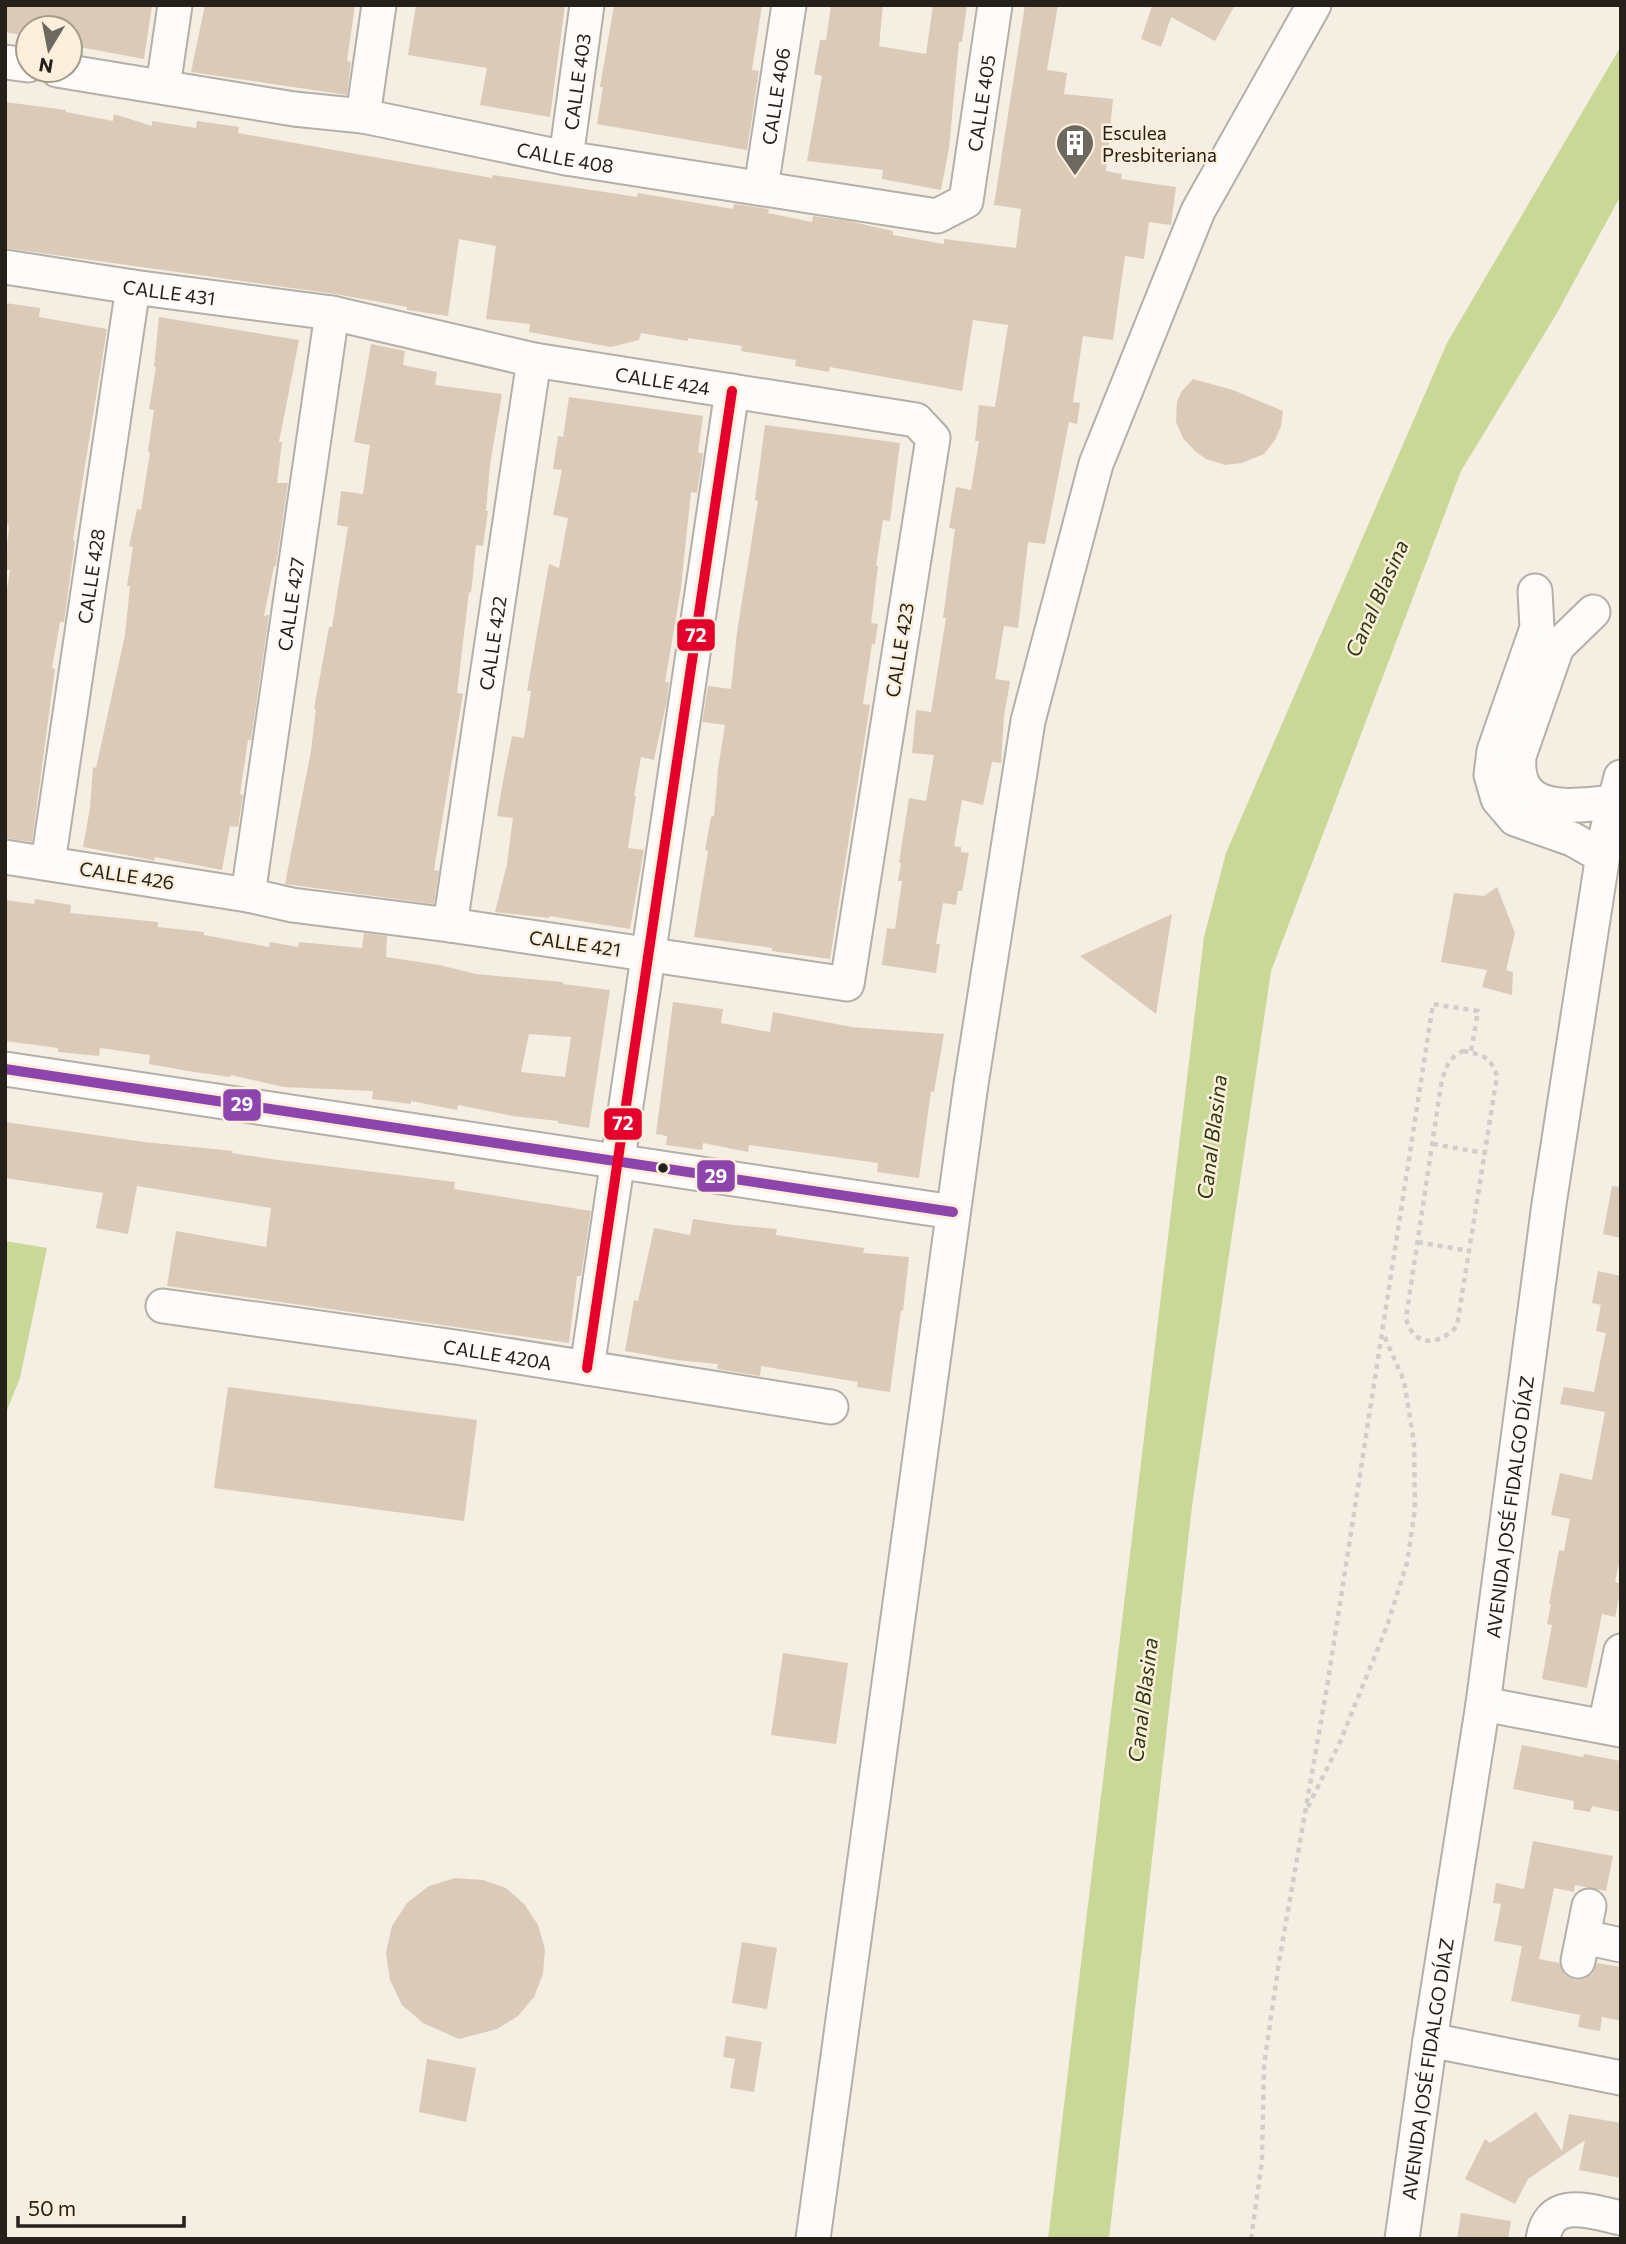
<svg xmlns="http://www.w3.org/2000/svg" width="1626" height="2244" font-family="Commissioner,sans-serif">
<rect width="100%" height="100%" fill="#f4eee3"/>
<path fill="#c9d896" d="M1621,46V195L1557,313L1461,471L1271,971L1192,1506L1109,2239H1048L1204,937L1226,853L1447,343Z
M5,1241L47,1248L20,1378L5,1415Z"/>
<path fill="#dccab9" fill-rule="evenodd" d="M5,5H152L144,59L74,46L77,28H28V36L5,32Z
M205,5H355L347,61L351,62L347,95L191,72Z
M416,5H565L550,117L480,105L487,68L408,55Z
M614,5H762L752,70L759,71L747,150L597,124L603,87H600Z
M831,5H883L879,46L926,54L933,5H967L962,42H959L949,148L941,190L882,179L883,170L807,161L822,76L814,74L820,40H826Z
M1025,5H1058L1047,70L1067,73L1064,94L1113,99L1106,171L1122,174L1121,179L1176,187L1171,225L1149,222L1144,259L1125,256L1113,340L1083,336L1073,402L1080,403L1077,424L1069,422L1045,544L1028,542L1018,628L1004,626L995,679L1010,681L1004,717L1001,763L992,762L983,805L962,800L954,846L961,847V852L969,853L962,891H958L956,905L943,903L936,944H940L936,973L882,965L887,928L895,929L902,881H898L901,863H899L909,798L926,801L934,755L912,753L916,710L931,712L946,618H943L955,529L949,528L956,487L971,490L979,441H975L979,405L995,407L1008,325L973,320L962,391L830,367L829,372L795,366L796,360L741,351L742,346L688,338V341L641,333L639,340L611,347L529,332L530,324L486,319L496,246L459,239L448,316L407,310V307L335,294L5,248V102L66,110V112L113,121L114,114L152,126V121L196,128L197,121L239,127L238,133L492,178L493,175L637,197L638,193L733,209L734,204L769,209L768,213L812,222L813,216L848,221L893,231V235L944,244V239L1016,248L1021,209L994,205Z
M1150,5H1235L1215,41L1171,17L1161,47L1141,39L1152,6Z
M5,303L40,308L39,317L107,329L73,540L75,541L64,622H60L52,668L55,669L32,842L5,838V601L10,570H5L9,525L5,524Z
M159,317L299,340L279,442H282L277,483H288L276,566H274L264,616L269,615L251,740H248L240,794L243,795L238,827L230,826L222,870L155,857L154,861L152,860L83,847L90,808L93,767L96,768L125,635L130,586H127L133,547L129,546L137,509L141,510L150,452L148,451L154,410L149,409L156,367H154Z
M371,344L405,351L403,365L437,372L435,385L502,394L490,465L486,511H488L483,546L476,545L471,593L469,592L457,693L463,694L434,870L439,871L434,904L285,884L311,751L316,709H314L329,627H332L348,527L337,525L341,491L363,494L370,445L354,442Z
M1193,379L1233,390L1283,411L1281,426L1275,440L1264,454L1242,463L1225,465L1206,459L1195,451L1183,438L1176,422L1177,402L1181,392Z
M569,397L703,416L698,453H703L697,493L691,492L681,588L665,682H669L667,700L654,760L641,757L634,796H636L628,848L644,850L630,929L549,916V918L495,912L507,864L513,818L497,816L503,781L512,736L524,738L531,691H527L549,564L559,568L568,518L553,515L562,470L553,469L558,436L563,437Z
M765,425L900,443L890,521L883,520L876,566H878L871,623L878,624L875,644H872L863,704L870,705L830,959L772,951V948L694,937L708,851L705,850L711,817L714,816L718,769L725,725L702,722L703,717L708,686L731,689L737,632L758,501L755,500Z
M1497,887L1515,933L1506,970L1513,972L1512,995L1482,987L1487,970L1441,962L1454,893L1484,896Z
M35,899L71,905L70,913L158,922V927L204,932V935L269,947L270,942L298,947L299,942L362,948L364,933L387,936L386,957L439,965L476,974L563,982V984L610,990L589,1128L558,1123V1121L512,1116L458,1105L457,1110L411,1101V1104L372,1099L373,1091L284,1087L231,1075L230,1077L188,1071L149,1064L150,1055L100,1048L99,1056L58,1052V1048L5,1041V900L34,904ZM529,1034L571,1037L565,1077L521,1072Z
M1172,914L1156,1014L1080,956Z
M673,1002L723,1009L721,1023L770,1032L773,1012L852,1027L944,1034L934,1092L931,1091L919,1178L877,1172L878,1163L749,1145L748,1152L703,1143L702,1150L666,1145L667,1136L656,1134Z
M5,1122L144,1142L233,1151L232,1153L278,1160L455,1182L454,1189L591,1211L581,1276H577L569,1343L167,1286L176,1231L266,1247L271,1208L137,1186L128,1234L96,1228L103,1193L5,1178Z
M1612,1186L1621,1187V1238L1603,1234Z
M693,1219L733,1225L777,1229L776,1235L864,1248L863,1253L909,1257L903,1311L901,1310L890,1392L857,1387L858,1382L761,1366L760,1376L717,1369L718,1364L676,1360L625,1351L634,1300L638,1301L654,1228L690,1235Z
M1598,1271L1621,1276V1554L1615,1582L1621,1584V1587L1615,1617L1602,1614L1587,1688L1542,1679L1552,1625L1547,1624L1551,1605L1549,1604L1559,1550L1564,1551L1570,1519L1551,1515L1560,1473L1592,1480L1605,1412L1560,1404L1564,1387L1594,1392L1606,1333L1596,1331L1601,1305L1592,1303Z
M228,1387L477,1420L464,1521L214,1488Z
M783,1653L848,1663L836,1744L771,1735Z
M1522,1745L1583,1757L1584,1754L1621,1761V1812L1592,1806L1590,1812L1573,1809L1574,1801L1513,1789Z
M1533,1841L1613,1856L1606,1891L1575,1885L1574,1892L1554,1888L1539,1959L1559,1963L1565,1975L1575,1980L1584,1979L1592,1974L1597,1963L1621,1967V2021L1602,2017L1600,2031L1578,2027L1580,2015L1511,2001L1522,1946L1494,1941L1501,1904L1493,1903L1496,1883L1524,1889Z
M455,1878L483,1880L506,1888L525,1905L538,1925L545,1949L543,1974L534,1997L518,2016L497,2029L459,2039L423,2023L402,2005L390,1980L386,1953L392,1926L407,1903L429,1886Z
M742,1942L777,1948L767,2009L732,2003Z
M726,2036L762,2042L754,2092L730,2088L735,2059L723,2057Z
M427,2059L476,2068L466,2122L419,2112Z
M1536,2112L1562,2151L1569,2114L1621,2123V2178L1579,2170L1585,2140L1528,2179L1515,2204L1465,2179L1485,2139L1490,2143Z
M1461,2213L1511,2221L1508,2239H1457Z"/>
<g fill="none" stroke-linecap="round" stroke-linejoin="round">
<defs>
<g id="minor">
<path d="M5,62L28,65"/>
<path id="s1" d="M57,70L294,109L363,116L566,158L937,216L966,201L995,5"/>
<path d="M163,87L175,5"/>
<path d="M363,116L379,5"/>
<path id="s2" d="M566,158L587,5"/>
<path id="s3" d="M761,188L789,5"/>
<path id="s4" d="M5,267L133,287L332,313L534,360L916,420L933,438L847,984L450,925L292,905L248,895L5,857"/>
<path d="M1535,591L1537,628L1494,751L1491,775L1498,799L1515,819L1572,839L1602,856"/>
<path d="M1593,612L1557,647L1519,756C1514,817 1573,806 1614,802"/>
<path id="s5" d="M48,863L133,287"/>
<path id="s6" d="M248,895L332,313"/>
<path id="s7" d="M450,925L534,360"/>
<path d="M5,1069L953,1212"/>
<path id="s8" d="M163,1306L462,1348L831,1407"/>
<path d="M587,1368L732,391"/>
<path d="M1483,1704L1621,1730"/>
<path d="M1605,1726L1621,1651"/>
<path d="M1584,1937L1621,1945"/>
<path d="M1578,1961L1589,1906"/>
<path d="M1430,2040L1621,2078"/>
<path d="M813,2239L971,1084L1028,721L1096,464L1198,211L1314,5"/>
<path id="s9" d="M1402,2239L1430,2040L1483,1704L1549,1204L1606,835L1621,777"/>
<path d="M1543,2239C1550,2195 1592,2212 1621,2218"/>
</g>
</defs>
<use href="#minor" stroke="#b4afa7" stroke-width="37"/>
<path stroke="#d0cdca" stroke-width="4.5" stroke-dasharray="5 5" stroke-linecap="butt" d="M1463,1051C1483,1055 1490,1056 1497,1076L1457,1326C1440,1346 1413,1348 1406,1318L1441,1085C1445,1069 1448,1058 1463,1051Z
M1433,1144L1485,1153
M1418,1242L1469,1251
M1308,1807L1340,1742L1387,1626L1407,1563L1415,1509L1414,1443L1404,1381L1383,1333
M1251,2239L1262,2161L1264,2065L1279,1962L1327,1687L1433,1004L1478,1011L1471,1051"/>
<use href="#minor" stroke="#fdfcfb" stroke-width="33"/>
<defs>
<path id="bus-1" d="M5,1069L953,1212"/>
<path id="bus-2" d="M587,1368L732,391"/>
</defs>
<use href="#bus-1" stroke="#fcefdb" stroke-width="16"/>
<use href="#bus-2" stroke="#fcefdb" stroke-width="16"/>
<use href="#bus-1" stroke="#8e44ad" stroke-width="10"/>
<use href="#bus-2" stroke="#e4002b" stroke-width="10"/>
</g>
<defs>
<symbol id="building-pin" viewBox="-11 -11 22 30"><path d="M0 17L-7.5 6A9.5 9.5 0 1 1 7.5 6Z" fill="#6d6860" stroke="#fcefdb"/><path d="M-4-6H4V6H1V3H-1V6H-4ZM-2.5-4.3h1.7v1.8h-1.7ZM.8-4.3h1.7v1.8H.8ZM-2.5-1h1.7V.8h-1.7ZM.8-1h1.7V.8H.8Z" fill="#fff"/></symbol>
</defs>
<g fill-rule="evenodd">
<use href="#building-pin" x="1053" y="121" width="44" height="60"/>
</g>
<circle fill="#252019" stroke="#fcefdb" stroke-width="2.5" cx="663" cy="1168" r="6"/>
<g text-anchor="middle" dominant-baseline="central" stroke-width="5" stroke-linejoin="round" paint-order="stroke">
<g font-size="19" fill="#252019" stroke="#fcefdb">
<text stroke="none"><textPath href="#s2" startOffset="77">CALLE 403</textPath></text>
<text stroke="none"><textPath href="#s3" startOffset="93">CALLE 406</textPath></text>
<text stroke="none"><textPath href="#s1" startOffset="1024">CALLE 405</textPath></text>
<text stroke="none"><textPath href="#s1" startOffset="516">CALLE 408</textPath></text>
<text stroke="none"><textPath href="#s4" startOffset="166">CALLE 431</textPath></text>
<text stroke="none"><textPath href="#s4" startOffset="668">CALLE 424</textPath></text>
<text stroke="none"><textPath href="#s5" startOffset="290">CALLE 428</textPath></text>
<text stroke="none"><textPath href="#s6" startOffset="294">CALLE 427</textPath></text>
<text stroke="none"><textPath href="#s7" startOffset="285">CALLE 422</textPath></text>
<text transform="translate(899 650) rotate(-81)">CALLE 423</text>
<text transform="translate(127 875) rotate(9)">CALLE 426</text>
<text transform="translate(575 943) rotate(8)">CALLE 421</text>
<text stroke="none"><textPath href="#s8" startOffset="338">CALLE 420A</textPath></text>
<text stroke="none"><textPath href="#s9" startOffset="740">AVENIDA JOSÉ FIDALGO DÍAZ</textPath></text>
<text stroke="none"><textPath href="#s9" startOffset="172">AVENIDA JOSÉ FIDALGO DÍAZ</textPath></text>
</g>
<g font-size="19" fill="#252019" stroke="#fcefdb" text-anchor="start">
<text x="1102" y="132">Esculea<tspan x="1102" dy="22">Presbiteriana</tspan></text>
</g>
<g font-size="21" font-style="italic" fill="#303a14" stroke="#fcefdb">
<text transform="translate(1376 598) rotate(-66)">Canal Blasina</text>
<text transform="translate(1211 1137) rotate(-83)">Canal Blasina</text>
<text transform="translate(1142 1700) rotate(-83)">Canal Blasina</text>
</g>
</g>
<g stroke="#fcefdb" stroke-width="2.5">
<rect x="676" y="618" width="40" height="34" rx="7" fill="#e4002b"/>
<rect x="222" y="1088" width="40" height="34" rx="7" fill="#8e44ad"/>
<rect x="603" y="1107" width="40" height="34" rx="7" fill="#e4002b"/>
<rect x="696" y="1159" width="40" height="34" rx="7" fill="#8e44ad"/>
</g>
<g font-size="19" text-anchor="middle" font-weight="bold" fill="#fff">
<text x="696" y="642">72</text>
<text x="242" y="1111">29</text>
<text x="623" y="1130">72</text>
<text x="716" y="1183">29</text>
</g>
<rect width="1626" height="2244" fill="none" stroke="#252019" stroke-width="14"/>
<g transform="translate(49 49) rotate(190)"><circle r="33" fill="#fcefdb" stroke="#a69c8d" stroke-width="2"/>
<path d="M0-5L12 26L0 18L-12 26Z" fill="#6d6860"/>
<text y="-10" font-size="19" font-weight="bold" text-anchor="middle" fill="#252019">N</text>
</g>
<path d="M18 2216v10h166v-10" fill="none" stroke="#252019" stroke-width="3.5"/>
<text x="28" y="2216" font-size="21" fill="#252019" stroke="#fcefdb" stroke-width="5" paint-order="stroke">50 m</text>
</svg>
